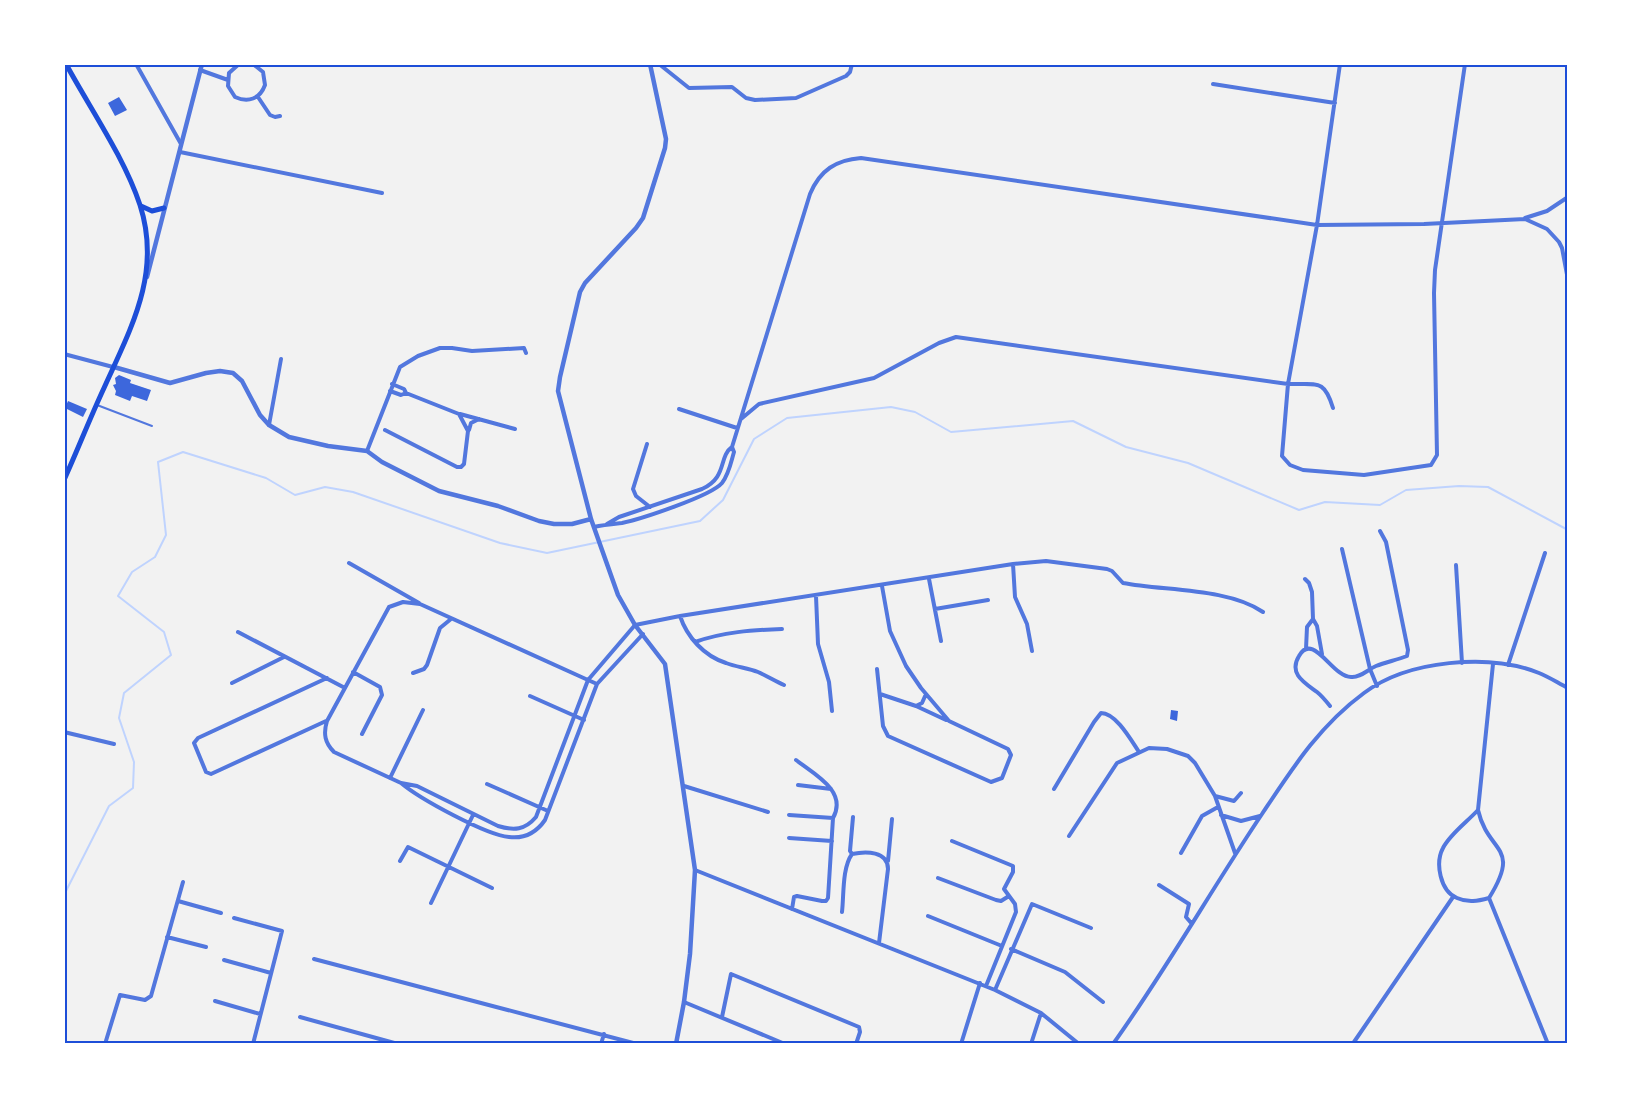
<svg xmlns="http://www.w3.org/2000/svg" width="1632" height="1108" font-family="Jost,sans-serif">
<rect width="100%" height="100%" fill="#f2f2f2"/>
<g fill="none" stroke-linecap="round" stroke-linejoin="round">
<path stroke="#bfd3fe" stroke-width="2" d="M64,895L109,806L133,788L134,762L119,718L124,693L171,655L164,632L118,596L132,572L155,557L166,535L158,462L183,452L266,478L295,495L325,487L353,492L500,543L547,553L700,521L723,500L754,439L787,418L891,407L915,412L951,432L1073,421L1126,447L1188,463L1299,510L1325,502L1380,505L1406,490L1459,486L1488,487L1568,530"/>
</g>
<path fill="#3d67dc" d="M119,97L127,110L115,116L108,103Z
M119,375L131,380L130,383L151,390L147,401L132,396L130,401L115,395L116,391L113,385L116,384L115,378Z
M68,401L87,409L83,417L65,408Z
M1171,710L1178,711L1177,721L1170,719Z"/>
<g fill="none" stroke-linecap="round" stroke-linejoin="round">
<path stroke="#5277de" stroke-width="2" d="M97,405L152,426"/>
<path stroke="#5277de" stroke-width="4" d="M136,64L181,144
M239,64L229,73L228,86L235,97C248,103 260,99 265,85L263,72L253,64
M659,64L689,88L732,87L746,98L755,100L796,98L846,76L850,72L852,64
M1340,64L1317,225L1288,384L1282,456L1290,465L1303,470L1364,475L1431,465L1437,455L1434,293L1435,270L1465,64
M200,70L228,80
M1213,84L1335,103
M258,97L270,115L275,117L280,116
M180,152L382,193
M1525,218L1547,211L1568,197
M64,354L113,367
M392,384L404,389L406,393
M679,409L737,428
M460,414L515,429
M741,419L759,404L874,378L939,343L956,337L1288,384C1317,385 1324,378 1333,408
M269,425L281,359
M385,430L457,467H461L464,464L468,431L459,414L406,393L401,395L390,391
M469,430L471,423L479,419
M647,444L633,489L636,496L650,507
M367,451L400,367L418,356L440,348H452L472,351L524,348L526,353
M607,524L619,517L702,489C728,477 718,457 732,447L810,194C820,170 836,160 861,158L1317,225L1424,224L1525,219L1547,229L1559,242L1562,248L1568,280
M594,527C603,525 613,524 622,523C641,519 711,496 722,483C729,474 731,462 734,452L732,447
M1342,549L1370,669L1377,686
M349,563L419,603
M1013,564L1015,597L1027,624L1032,651
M1456,565L1462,663
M929,579L941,641
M1305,579L1309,583L1312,592L1313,619L1317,626L1322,654
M816,596L818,644L829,682L832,711
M935,609L988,600
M680,616C687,637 704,656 726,663C736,667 748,668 758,672C767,676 775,681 784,685
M238,632L345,688
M695,642C723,632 752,630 782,629
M1306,649L1307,627L1313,619
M1508,665L1545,553
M877,669L883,726L888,736L991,782L1002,778L1011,755L1008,749L949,721L921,688L906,666L890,631L882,586
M353,672L380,687L382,695L362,734
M413,673L424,669L427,665L440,628L451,619
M232,683L284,657
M597,684L588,680L420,604L403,602L389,607L327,721C323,734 325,743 334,752L401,783L417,786L498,826C514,831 525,830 536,817L588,680L635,625L680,616L1013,564L1046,561L1107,569L1112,571L1123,583C1165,591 1228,588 1263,612
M880,694L916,706L946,720
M530,696L584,720
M916,706L922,703L926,694
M1330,706C1326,701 1322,696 1317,692C1305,683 1288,674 1299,656C1313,631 1332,677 1351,677C1360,678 1367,670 1376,666C1386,662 1397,660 1407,656L1408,650L1386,542L1380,531
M326,721L211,774L206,772L194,743L198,738L327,678
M64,732L114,744
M390,778L423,710
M401,783C420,799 486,835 509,837C525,839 536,833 545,820L597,684L643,634
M487,784L548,811
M798,785L831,789
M684,786L768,812
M1054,789L1094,722L1101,713C1116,713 1131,740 1139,752
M1215,796L1234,801L1241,793
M1478,810C1467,822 1450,834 1443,848C1435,863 1440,891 1457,898C1468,903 1478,901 1489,898C1522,845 1488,854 1478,810L1493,664
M789,815L833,818C848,791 814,774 796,760
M1221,815L1241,821L1260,816
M1069,836L1117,763L1149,748L1167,749L1188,756L1195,763L1215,796L1235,853
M789,838L832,841
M952,841L1013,866V872L1004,889L1015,904L1016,912L986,986
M1181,853L1202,816L1218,807
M852,854L850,851L853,817
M400,861L408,847L492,888
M888,861L892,819
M695,870L995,990L1041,1013L1079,1044
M938,878L996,900L1001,901L1009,896
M1159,885L1189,904L1186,917L1192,924
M1489,898L1548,1044
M178,901L221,913
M431,903L473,815
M792,909L794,897L797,896L822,901H826L828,898L833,818
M842,912C844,895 842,868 852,854C866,851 888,851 888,869L879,943
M928,916L1002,946
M234,918L282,931L253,1044
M167,937L206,947
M1011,949L1065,972L1103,1002
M314,959L637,1044
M224,960L271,973
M995,990L1032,904L1091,928
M215,1001L260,1014
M684,1002L785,1044
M300,1017L398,1044
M722,1017L731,974L859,1027L860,1032L856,1044
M1354,1042L1453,897
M105,1044L120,995L145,1000L151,996L183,882
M601,1044L604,1034
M961,1044L980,983
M1031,1044L1041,1013
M1113,1044C1166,970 1211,890 1262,814C1292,769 1319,726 1364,693C1408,660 1489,653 1539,673C1549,677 1558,683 1568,688"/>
<path stroke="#5277de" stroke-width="4.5" d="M650,64L666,139L665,148L643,218L636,228L585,283L580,292L560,377L558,391L591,519L618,595L635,625L665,664L695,870L690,954L684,1002L676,1044
M147,277L202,64
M114,367L170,383L206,373L220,371L233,373L242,381L260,415L269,425L289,437L328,446L367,451L382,462L439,491L498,506L539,521L554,524H572L591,519"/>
<path stroke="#1d4ed8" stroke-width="5" d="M141,206L152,211L164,208
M64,480C78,449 90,418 104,388C131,328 162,273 140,205C124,157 91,110 66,64"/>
</g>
<rect width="1632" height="1108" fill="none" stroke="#ffffff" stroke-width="132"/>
<rect x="66" y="66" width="1500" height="976" fill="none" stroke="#1d4ed8" stroke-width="2"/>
</svg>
